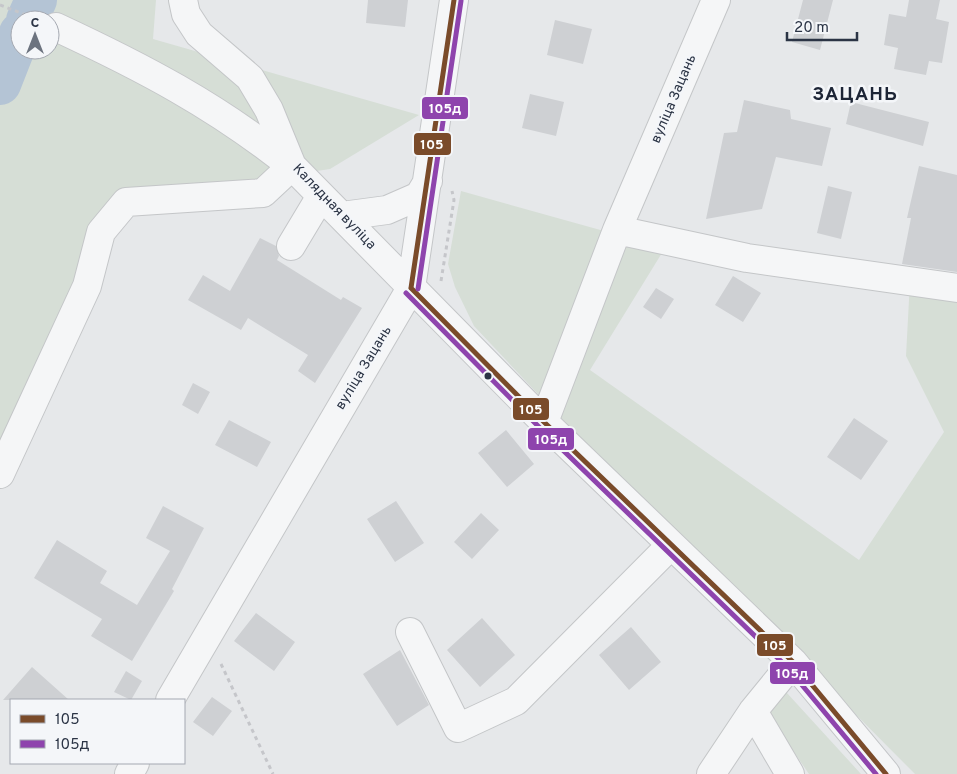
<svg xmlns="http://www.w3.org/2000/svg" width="957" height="774" font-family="Overpass,sans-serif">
<rect width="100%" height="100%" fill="#e6e8ea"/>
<path fill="#d6ded6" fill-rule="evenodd" d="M0,0H156L153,39L419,115L330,169L126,200L0,461ZM20,20H50V50H20Z
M461,191L665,248L590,370L859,560L944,432L906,356L910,281L957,288V774H915L552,409L474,326L455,287L448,264Z
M776,681L861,774H809L761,704Z"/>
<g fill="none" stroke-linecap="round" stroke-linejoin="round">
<path stroke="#b4c4d5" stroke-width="42" d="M27,20L36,0
M0,84L20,33"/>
</g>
<path fill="#ced0d3" d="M368,0H408L405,27L366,23Z
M803,0H833L820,50L792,42Z
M909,0H940L936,19L949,22L942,63L929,61L926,75L894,69L898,48L884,45L889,14L906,17Z
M555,20L592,29L583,64L547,55Z
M530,94L564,102L556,136L522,128Z
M744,100L790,110L791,119L831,128L822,166L776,157L762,209L706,219L724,133L737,132Z
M851,102L929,122L923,146L846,124Z
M919,166L957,175V272L902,264L911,218H907Z
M828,186L852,192L841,239L817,233Z
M260,238L276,246L279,256L277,260L341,300L343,297L362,308L315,383L298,371L308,355L248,318L241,330L188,300L203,275L230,291Z
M733,276L761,293L743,322L715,305Z
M656,288L674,299L661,319L643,307Z
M193,383L210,392L198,414L182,405Z
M854,418L888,441L861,480L827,457Z
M229,420L271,442L257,467L215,445Z
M506,430L534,464L507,487L478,453Z
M396,501L424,543L395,562L367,519Z
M163,506L204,528L172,589L174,591L132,661L91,636L102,619L34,578L57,540L107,571L100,583L137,605L170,551L146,538Z
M481,513L499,530L472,559L454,542Z
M256,613L295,642L274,671L234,641Z
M482,618L515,655L480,687L447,650Z
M631,627L661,662L629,690L599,655Z
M400,650L429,705L397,726L363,674Z
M32,667L69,700H3Z
M126,671L142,681L131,700L114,692Z
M212,697L232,711L213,736L193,722Z"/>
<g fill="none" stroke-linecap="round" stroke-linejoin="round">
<defs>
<path id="minor" d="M183,0L186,14L199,34L250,78L269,110L292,166L544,422L793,662L886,774
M56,27C142,67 217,106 291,166
M342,216L387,210L419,196L428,181
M617,230L747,258L957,288
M291,246L321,196
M544,422L617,230L716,0
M0,474L87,286L101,232L126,202L263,193L292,166
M410,632L458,728L516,701L671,545
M170,700L411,288L454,0
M753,711L790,774
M129,774L135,763
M711,774L753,711L793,662"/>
</defs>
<use href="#minor" stroke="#c4c6c8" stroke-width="30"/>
<path stroke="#c5c6ca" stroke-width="3" stroke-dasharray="4 4" stroke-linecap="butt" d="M0,5L34,18
M441,281L454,200L452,191
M221,664L273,774"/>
<use href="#minor" stroke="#f5f6f7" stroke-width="28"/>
<defs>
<path id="bus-1" d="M411,288L544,422L793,662L886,774
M411,288L454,0"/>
<path id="bus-2" d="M418,289L461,1
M406,293L539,427L787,667L876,774"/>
</defs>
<use href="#bus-1" stroke="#f4f6f9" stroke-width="9"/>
<use href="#bus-2" stroke="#f4f6f9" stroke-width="9"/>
<use href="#bus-1" stroke="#7a4b2a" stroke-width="5"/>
<use href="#bus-2" stroke="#8e44ad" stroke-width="5"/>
</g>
<circle fill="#2b3445" stroke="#f4f6f9" stroke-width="2" cx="488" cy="376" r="4.5"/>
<g text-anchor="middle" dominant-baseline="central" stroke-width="5" stroke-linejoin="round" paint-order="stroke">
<g font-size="14" fill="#2b3445" stroke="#f4f6f9">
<text transform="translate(674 99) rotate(-67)">вуліца Зацань</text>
<text transform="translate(334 207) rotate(46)">Калядная вуліца</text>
<text transform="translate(364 368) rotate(-59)">вуліца Зацань</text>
</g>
<g font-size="19" font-weight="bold" letter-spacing="1" fill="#1d2536" stroke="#f4f6f9">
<text x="855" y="95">ЗАЦАНЬ</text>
</g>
</g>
<g stroke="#f4f6f9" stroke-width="2">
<rect x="421" y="96" width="48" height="24" rx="5" fill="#8e44ad"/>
<rect x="413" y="132" width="39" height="24" rx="5" fill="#7a4b2a"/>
<rect x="512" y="397" width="38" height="24" rx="5" fill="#7a4b2a"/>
<rect x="527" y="427" width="48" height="24" rx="5" fill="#8e44ad"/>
<rect x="756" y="633" width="38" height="24" rx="5" fill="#7a4b2a"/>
<rect x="769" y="661" width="47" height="24" rx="5" fill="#8e44ad"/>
</g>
<g font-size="14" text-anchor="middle" font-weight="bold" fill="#fff">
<text x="445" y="113">105д</text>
<text x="432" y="149">105</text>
<text x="531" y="414">105</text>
<text x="551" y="444">105д</text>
<text x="775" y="650">105</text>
<text x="792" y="678">105д</text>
</g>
<rect x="10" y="699" width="175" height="65" fill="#f4f6f9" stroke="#a4a8b1"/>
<rect x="20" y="715" width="25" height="8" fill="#7a4b2a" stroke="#a4a8b1"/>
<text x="55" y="724" font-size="15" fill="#2b3445">105</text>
<rect x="20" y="740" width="25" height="8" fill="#8e44ad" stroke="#a4a8b1"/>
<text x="55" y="749" font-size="15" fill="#2b3445">105д</text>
<g transform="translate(35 35)"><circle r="24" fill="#f4f6f9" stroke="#a4a8b1"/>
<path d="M0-4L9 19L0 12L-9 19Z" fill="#6c737f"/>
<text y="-8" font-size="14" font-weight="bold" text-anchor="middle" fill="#2b3445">С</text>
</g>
<path d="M787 32v8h70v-8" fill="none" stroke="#2b3445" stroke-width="2.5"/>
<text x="794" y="32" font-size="15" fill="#2b3445" stroke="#f4f6f9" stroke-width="4" paint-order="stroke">20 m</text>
</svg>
